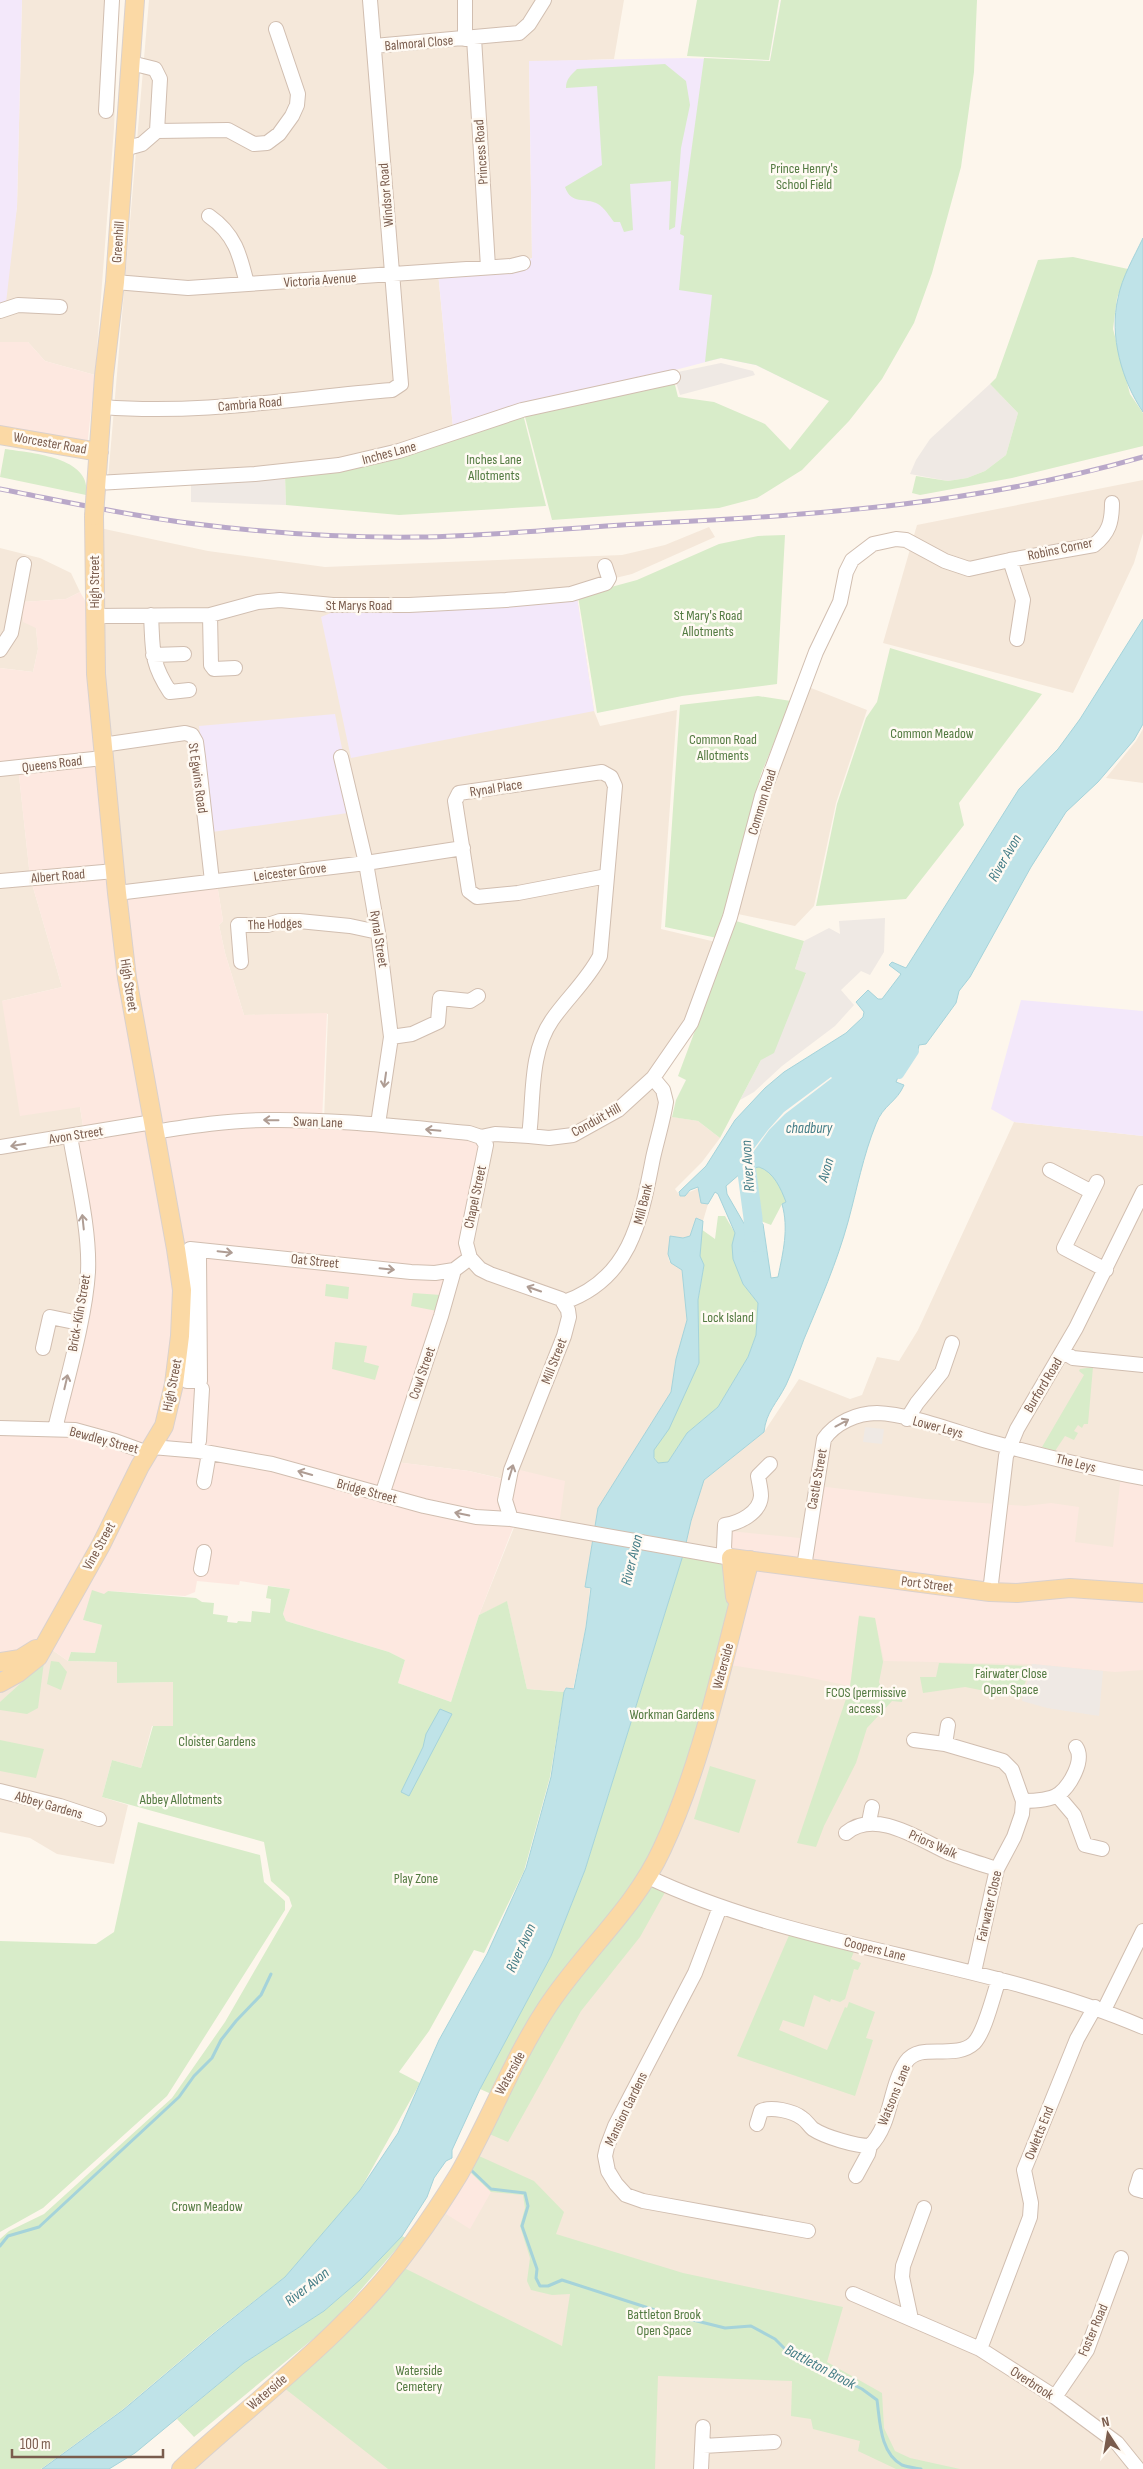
<svg xmlns="http://www.w3.org/2000/svg" width="1143" height="2469" font-family="'Sofia Sans Condensed',sans-serif">
<rect width="100%" height="100%" fill="#fdf6ec"/>
<path fill="#f5e8da" d="M22,0H119L114,128L95,375L45,361L28,342H0V307L17,207Z
M149,0H624L614,59L529,62L532,258L520,263L438,272L453,428L339,464L108,479Z
M1143,480V533L1134,563L1073,693L883,643L917,525Z
M95,527L208,551L325,567L622,555L665,545L709,527L715,537L632,574L607,580L576,591L594,711L600,726L677,710L661,929L720,943L693,1024L655,1078L667,1116L698,1121L720,1138L702,1162L675,1189L680,1196L699,1188L701,1202L708,1204L703,1221L696,1218L690,1236L683,1238L668,1254L669,1261L682,1269L687,1320L676,1359L671,1392L598,1508L585,1587L590,1589L586,1626L573,1689L565,1688L564,1692L527,1689L507,1602L479,1615L515,1525L508,1480L469,1471L395,1462L324,1121L328,1014L244,1015L225,953L219,925L223,921L217,884L119,895Z
M0,548L40,558L71,573L80,592L66,599L23,602L36,628L38,649L33,672L0,668Z
M806,686L867,710L836,803L814,906L795,926L733,913L764,795Z
M1143,729V783L1106,778L1136,741Z
M18,766L30,877L62,987L2,1001L80,1107L84,1133L89,1272L56,1431L0,1430V768Z
M1014,1122L1143,1136V2469H181L396,2264L575,1966L691,1521L699,1491L704,1480L764,1432L799,1379L850,1399L862,1395L877,1357L899,1361L918,1330Z
M51,1649L68,1661L117,1662V1683L173,1682L174,1727L152,1726L141,1768L112,1760L102,1797L128,1805L114,1864L57,1854L30,1838L0,1832V1686Z"/>
<path fill="#fde8e0" d="M0,342H28L45,361L95,375L87,447L0,433Z
M80,592L95,617L119,894L217,884L223,921L219,925L225,953L244,1015L327,1013L322,1120L481,1137L467,1260L455,1274L396,1462L469,1471L507,1480L512,1468L565,1481L558,1533L514,1525L479,1615L451,1702L398,1683L405,1660L389,1652L286,1621L283,1614L290,1589L240,1581L239,1585L197,1581L195,1592L185,1596L108,1591L83,1620L102,1625L95,1653L71,1652L68,1661L51,1649L0,1657V1430L56,1431L89,1272L71,1135L84,1133L80,1107L20,1116L2,1001L62,987L30,877L18,767L0,768V668L33,672L38,649L36,628L23,622L22,602L66,599Z
M1121,1475L1143,1479V1670L1115,1672L1032,1664L884,1661L875,1618L859,1615L850,1686L802,1676L723,1664L730,1531L810,1539L818,1486L926,1499L1025,1506L1051,1503L1079,1507L1075,1542L1113,1547Z
M470,2172L491,2192L470,2229L446,2214Z"/>
<path fill="#efe9e4" d="M721,363L753,371L755,375L680,395L673,373Z
M990,384L1018,413L1006,455L985,471L967,478L948,481L910,474L916,460L930,439Z
M285,475L286,505L191,502V480Z
M885,918L884,952L870,975L861,971L841,990L854,1005L835,1026L782,1066L754,1092L740,1100L806,974L795,969L804,941L829,928L840,934L839,921Z
M865,1427L884,1429L882,1444L863,1442Z
M1032,1664L1103,1671L1099,1716L1047,1708L1022,1701Z"/>
<path fill="#f3e8fa" d="M0,0H22L17,207L6,303L0,307Z
M781,0L830,401L756,365L721,358L453,428L438,272L520,263L532,258L529,61L688,58L770,61Z
M577,597L594,711L351,758L321,617L333,612Z
M335,714L355,812L212,832L199,726Z
M1021,1000L1143,1011V1136L1014,1122L991,1109Z"/>
<path fill="#d8ecc9" d="M697,0H779L769,60L687,56Z
M781,0H977L974,72L961,167L932,273L914,323L882,379L849,421L802,470L757,498L719,508L552,520L524,413L674,381L678,397L714,402L765,424L790,450L829,401L756,365L721,358L705,362L712,295L679,290L684,236L680,234L704,58L770,61Z
M665,64L686,81L690,105L681,148L675,227L669,230L671,181L630,184L633,230L624,232L620,222H614C610,217 604,207 598,204C585,197 571,205 565,187L602,165L597,86L566,88C566,79 571,75 577,69Z
M1073,257L1128,269L1117,298L1113,329L1130,394L1143,413V446L1012,478L920,495L912,493L916,476L948,481L967,478L985,471L1006,455L1018,413L990,384L996,378L1038,260Z
M523,414L546,506L399,515L286,505L285,475Z
M5,449C31,453 93,457 86,495L0,477Z
M785,535L777,684L682,696L597,713L578,596L637,580L719,544L758,536Z
M890,648L1042,694L959,803L964,825L906,899L816,906L837,804L866,718L877,702Z
M758,696L791,701L761,774L717,938L665,927L680,705Z
M736,921L804,941L795,969L806,973L774,1053L761,1060L720,1138L698,1121L672,1117L676,1100L686,1080L678,1076Z
M759,1167C774,1172 782,1189 786,1202L782,1204L771,1225L753,1218V1168Z
M718,1216H725L735,1233L743,1284L758,1303L756,1335L748,1357L718,1407L687,1433L668,1462L658,1464L651,1451L699,1363L698,1300L704,1265L700,1256L701,1229L715,1239Z
M326,1284L349,1287L348,1299L325,1296Z
M413,1293L441,1295L437,1311L411,1306Z
M335,1342L367,1346L364,1362L379,1366L375,1380L332,1369Z
M1093,1367L1088,1424H1084L1082,1428L1078,1425L1074,1431L1078,1433L1074,1440L1065,1436L1055,1451L1042,1447L1084,1375L1079,1371L1080,1369Z
M684,1552L727,1558L734,1622L648,1877L668,1887L640,1937L581,2011L508,2142L480,2130L498,2097L480,2089L551,1956L585,1870Z
M268,1586L290,1589L283,1614L286,1621L389,1652L405,1660L398,1683L451,1702L479,1615L507,1601L527,1689L564,1692L550,1777L524,1871L484,1953L474,1950L429,2031L399,2072L420,2083L360,2190L285,2277L213,2333L122,2410L41,2469H0V2239L9,2231L44,2214L172,2098L225,2022L292,1906L289,1897L271,1881L264,1842L102,1797L112,1760L141,1768L153,1726H173V1682L117,1683V1662L68,1661L71,1652L95,1653L102,1625L83,1620L92,1590L104,1594L108,1591L196,1598L202,1602L214,1603L213,1614L228,1616L227,1622L237,1623L238,1621L251,1622L252,1611L270,1613L271,1599L266,1598Z
M859,1616L875,1618L883,1662L879,1682L882,1690L904,1692L902,1702L892,1701L867,1728L856,1763L824,1826L816,1847L797,1843L850,1687Z
M51,1661L59,1662L67,1672L61,1690L47,1684Z
M44,1662L38,1708L27,1714L0,1710V1702Z
M939,1663L1030,1666L1021,1698L965,1687L923,1693L920,1677H936Z
M0,1740L44,1749L36,1778L0,1771Z
M710,1766L756,1780L739,1833L694,1819Z
M138,1822L260,1855L264,1882L285,1901V1910L167,2096L43,2208L0,2232V1941L96,1944L114,1932Z
M790,1933L855,1949L851,1959L861,1963L858,1970L854,1969L845,1999L840,2002L831,1999L830,2002L814,1995L804,2027L783,2020L779,2030L827,2050L845,2007L847,2008L849,2002L875,2012L866,2038L873,2040L855,2096L737,2056Z
M479,2156L534,2181L564,2212L556,2234L683,2273L843,2307L827,2362L882,2393L884,2428L895,2451L910,2458L960,2469H896L858,2451L860,2441L813,2429L811,2419L791,2416L792,2381L658,2376L655,2469H388L279,2384L396,2264L562,2346L570,2294L552,2295L531,2290L527,2281L530,2258L520,2226L525,2208L523,2195L491,2192L470,2172Z
M402,2236L406,2238L330,2325L194,2437L177,2419L244,2363L324,2311L361,2279Z"/>
<path fill="#bfe3e8" stroke="#a5d3da" fill-rule="evenodd" d="M1143,238V412C1122,381 1109,336 1118,298C1122,277 1134,257 1143,238Z
M1143,619V724L1134,740L1098,782L1066,812L1031,867L970,977L959,991L956,1003L926,1044L919,1045L918,1050L908,1053L896,1082L904,1085C897,1102 883,1105 876,1124C863,1156 857,1189 848,1222C837,1262 820,1301 804,1339C798,1355 793,1370 786,1385C777,1403 766,1412 764,1432L704,1480L691,1521L684,1552L585,1870L551,1956L480,2089L452,2150V2158L446,2161L434,2178L427,2197L402,2236L361,2279L324,2311L244,2363L135,2453L109,2469H42L123,2410L213,2334L285,2277L360,2190L398,2133L439,2040L487,1954L526,1868L551,1777L564,1692L566,1688L574,1689L586,1627L591,1588L585,1587L598,1508L671,1392L676,1359L687,1320L682,1270L671,1263L668,1254L670,1236L683,1238L690,1236L696,1218L703,1221L700,1256L704,1265L698,1300L699,1363L669,1429L654,1450V1458L658,1463L668,1462L687,1433L718,1407L748,1357L756,1335L758,1303L743,1284L733,1259L732,1245L735,1233L718,1194L715,1192L708,1204L701,1203L698,1187L690,1190L685,1196H680L679,1192L706,1166L735,1120L765,1088L784,1072L846,1033L863,1017L864,1012L856,1002L868,990L878,999H882L901,974L889,965L892,962L906,968L1019,789L1058,749L1080,719ZM759,1167C774,1172 781,1189 786,1202L782,1204C789,1229 783,1252 778,1277L771,1278L763,1224L756,1217L750,1218V1224L746,1227L727,1194L726,1186L741,1173L746,1184L754,1182L753,1168Z
M440,1709L452,1714L409,1796L401,1792L423,1747L426,1734Z"/>
<path fill="#fdf6ec" d="M831,1077L832,1078L785,1114L769,1130L751,1155V1170L749,1155L768,1130L784,1112Z"/>
<g fill="none" stroke-linecap="round" stroke-linejoin="round">
<path stroke="#a5d3da" stroke-width="3" d="M471,2170L491,2189L525,2193L528,2206L522,2226L537,2269L536,2278L540,2286H548L562,2280L661,2312L725,2328L751,2326L775,2339L788,2352L862,2389L877,2400C880,2422 880,2453 902,2465C907,2467 916,2468 921,2469
M0,2246L8,2236L39,2227L179,2097L194,2076L212,2058L221,2040L236,2021L261,1995L271,1974"/>
<path stroke="#bfe3e8" stroke-width="10" d="M899,1074L914,1051"/>
<path stroke="#bfe3e8" stroke-width="19" d="M745,1158L753,1218L754,1242"/>
<defs>
<path id="minor" d="M474,38L488,267
M465,39V0
M374,46L519,33L529,24L544,0
M131,63L155,69L160,79L157,131
M106,111L112,0
M124,149L142,144L157,131L228,130L254,144L267,143L279,134L292,116L297,105L298,94L276,29
M209,216C235,234 240,255 247,284
M115,282L188,288L511,266L523,263
M0,311L18,305L60,307
M103,407C201,415 294,398 392,390L401,384L370,0
M97,483L255,474L339,465L399,451L522,410L673,377
M1010,560L1094,545C1109,533 1112,522 1112,503
M151,615C153,649 150,662 170,692L189,690
M210,615L211,665L214,669L235,668
M94,616L210,615L258,602L280,600L333,605H409L506,600L571,594L606,583L609,578L605,566
M0,650L11,633L24,564
M153,655L184,654
M102,745L185,733L192,735L196,742L198,757L212,881
M341,757L366,863L378,932L391,1037L378,1124
M0,769L103,758
M0,881L115,871
M117,893L366,863L463,848
M241,962L238,925H268L280,921H299L350,926L378,932
M391,1037L412,1034L438,1022L440,998L470,1001L478,996
M154,1132C191,1126 230,1120 267,1120C335,1119 402,1127 469,1133L481,1137
M529,1136L549,1138L573,1135L618,1110L653,1078L691,1023L730,917L762,796L816,652L840,602L846,572L852,560L873,544L896,539L906,540L945,561L969,569L1010,560L1023,600L1017,639
M481,1137L495,1134L529,1136C534,1099 529,1053 552,1020C567,998 587,981 600,956L615,786L611,777L602,772L459,793L455,801L469,891L477,897L518,893L607,876
M481,1137L486,1145L466,1243L470,1258L480,1269L490,1274L561,1299L568,1310L569,1317L564,1336L511,1470L505,1500L511,1519
M0,1147L153,1122
M1050,1170L1092,1192
M1097,1182L1064,1248L1106,1270
M190,1249L411,1272L435,1273L454,1270
M190,1255H199L200,1381H187L191,1352L186,1344L188,1325L194,1324Z
M564,1302C631,1279 641,1219 653,1158C657,1140 663,1121 666,1102L663,1090L653,1078
M43,1348L50,1317L79,1323
M1063,1352L1073,1358L1143,1365
M907,1419L917,1403L942,1372L952,1343
M0,1428L75,1430L115,1441L148,1453
M55,1429C66,1382 85,1320 88,1272C90,1231 77,1178 70,1136
M199,1441L202,1389
M152,1447L199,1451L272,1464L424,1506L476,1517L511,1519L731,1558
M204,1482L209,1453
M382,1495L441,1316L454,1270L470,1258
M727,1558L724,1548L725,1525C739,1523 760,1513 761,1496C761,1490 759,1482 758,1476L770,1464
M804,1567L824,1439C835,1423 857,1413 877,1413C909,1414 956,1432 987,1441C1039,1455 1091,1468 1143,1478
M201,1569L204,1552
M990,1592L1006,1456L1017,1429L1076,1328L1143,1192
M914,1740L945,1744L1003,1761L1012,1770L1023,1801L1022,1814L1014,1837L997,1869L974,1972
M945,1744L948,1725
M0,1791L60,1806L99,1819
M1057,1795L1074,1815L1085,1845L1102,1849
M1023,1801C1033,1801 1049,1800 1058,1795C1070,1786 1085,1760 1076,1747
M869,1822L872,1807
M846,1833C876,1808 920,1840 949,1853C964,1859 981,1864 997,1869
M648,1877C805,1951 984,1959 1143,2027
M720,1907L695,1973L615,2126L607,2147L605,2156L608,2171L616,2184L626,2195L643,2201L808,2231
M1104,2010L1143,1931
M757,2124L761,2111C771,2106 793,2111 802,2118C807,2121 809,2126 813,2129C825,2137 856,2146 870,2146C892,2124 889,2087 906,2062C920,2041 955,2061 974,2043C985,2032 993,1996 999,1979
M856,2176L868,2154L870,2146
M1140,2176L1136,2189L1143,2191
M853,2294L980,2349L1055,2397L1117,2443L1138,2469
M911,2319L902,2277L903,2266L924,2208
M980,2349L1030,2217L1031,2203L1024,2170L1077,2039L1095,2007
M1055,2397L1087,2350L1121,2258
M703,2446L774,2442
M701,2469L703,2427"/>
<path id="major" d="M0,435L99,452
M96,488L104,376L115,282L135,0
M735,1597L731,1558L990,1592L1017,1593L1070,1588L1143,1593
M0,1662L20,1659L36,1649
M0,1683L18,1673L38,1657L101,1545L140,1466L164,1426L174,1384L180,1336L182,1290L176,1249L127,978L117,893L96,674L94,516
M181,2469C260,2396 350,2331 413,2243C429,2221 445,2197 459,2174C490,2120 512,2061 546,2009C582,1953 634,1910 662,1849C705,1757 723,1657 750,1560"/>
</defs>
<use href="#minor" stroke="#d1beb0" stroke-width="16"/>
<use href="#major" stroke="#dad1cd" stroke-width="20"/>
<use href="#minor" stroke="#fff" stroke-width="14"/>
<use href="#major" stroke="#fbd9a5" stroke-width="18"/>
<defs>
<path id="rail" d="M0,489C62,501 125,515 188,523C265,533 342,538 419,537C498,536 577,527 656,523C823,515 982,503 1143,457"/>
</defs>
<use href="#rail" stroke="#b9a8c9" stroke-width="5"/>
<use href="#rail" stroke="#fffaf3" stroke-width="3" stroke-dasharray="9" stroke-linecap="butt"/>
<defs>
<path id="major-bridge" d="M94,516L96,488"/>
</defs>
<use href="#major-bridge" stroke="#dad1cd" stroke-width="20" stroke-linecap="butt"/>
<use href="#major-bridge" stroke="#fbd9a5" stroke-width="18"/>
</g>
<defs><path id="oneway-shaft" d="M-6 0H5M1.5-3L5.5 0L1.5 3" fill="none" stroke-width="1.6" stroke-linecap="round" stroke-linejoin="round" transform="scale(1.25)"/></defs>
<g stroke="#af9d94">
<use href="#oneway-shaft" transform="translate(385 1080) rotate(98)"/>
<use href="#oneway-shaft" transform="translate(271 1120) rotate(-179)"/>
<use href="#oneway-shaft" transform="translate(433 1130) rotate(-175)"/>
<use href="#oneway-shaft" transform="translate(18 1145) rotate(171)"/>
<use href="#oneway-shaft" transform="translate(83 1222) rotate(-96)"/>
<use href="#oneway-shaft" transform="translate(225 1252) rotate(6)"/>
<use href="#oneway-shaft" transform="translate(387 1269) rotate(6)"/>
<use href="#oneway-shaft" transform="translate(534 1289) rotate(-161)"/>
<use href="#oneway-shaft" transform="translate(66 1382) rotate(-77)"/>
<use href="#oneway-shaft" transform="translate(842 1423) rotate(-28)"/>
<use href="#oneway-shaft" transform="translate(511 1472) rotate(-73)"/>
<use href="#oneway-shaft" transform="translate(305 1473) rotate(-164)"/>
<use href="#oneway-shaft" transform="translate(462 1514) rotate(-168)"/>
</g>
<g text-anchor="middle" dominant-baseline="central" stroke-width="5" stroke-linejoin="round" paint-order="stroke">
<g font-size="14" fill="#7a5c4d" stroke="#fffaf3">
<text transform="translate(419 43) rotate(-5)">Balmoral Close</text>
<text transform="translate(481 152) rotate(-94)">Princess Road</text>
<text transform="translate(386 195) rotate(-95)">Windsor Road</text>
<text transform="translate(118 242) rotate(-86)">Greenhill</text>
<text transform="translate(320 280) rotate(-4)">Victoria Avenue</text>
<text transform="translate(250 404) rotate(-5)">Cambria Road</text>
<text transform="translate(50 443) rotate(10)">Worcester Road</text>
<text transform="translate(389 453) rotate(-15)">Inches Lane</text>
<text transform="translate(1060 549) rotate(-12)">Robins Corner</text>
<text transform="translate(94 582) rotate(-90)">High Street</text>
<text x="359" y="605">St Marys Road</text>
<text transform="translate(52 764) rotate(-7)">Queens Road</text>
<text transform="translate(198 778) rotate(82)">St Egwins Road</text>
<text transform="translate(496 788) rotate(-9)">Rynal Place</text>
<text transform="translate(762 802) rotate(-73)">Common Road</text>
<text transform="translate(290 872) rotate(-7)">Leicester Grove</text>
<text transform="translate(58 876) rotate(-5)">Albert Road</text>
<text transform="translate(275 924) rotate(-2)">The Hodges</text>
<text transform="translate(379 939) rotate(81)">Rynal Street</text>
<text transform="translate(129 985) rotate(81)">High Street</text>
<text transform="translate(596 1120) rotate(-29)">Conduit Hill</text>
<text transform="translate(318 1122) rotate(2)">Swan Lane</text>
<text transform="translate(76 1135) rotate(-9)">Avon Street</text>
<text transform="translate(475 1197) rotate(-78)">Chapel Street</text>
<text transform="translate(643 1204) rotate(-76)">Mill Bank</text>
<text transform="translate(315 1261) rotate(6)">Oat Street</text>
<text transform="translate(79 1313) rotate(-80)">Brick-Kiln Street</text>
<text transform="translate(554 1361) rotate(-69)">Mill Street</text>
<text transform="translate(422 1373) rotate(-71)">Cowl Street</text>
<text transform="translate(172 1385) rotate(-79)">High Street</text>
<text transform="translate(1043 1385) rotate(-59)">Burford Road</text>
<text transform="translate(938 1427) rotate(15)">Lower Leys</text>
<text transform="translate(104 1440) rotate(15)">Bewdley Street</text>
<text transform="translate(1076 1463) rotate(14)">The Leys</text>
<text transform="translate(817 1479) rotate(-80)">Castle Street</text>
<text transform="translate(367 1491) rotate(15)">Bridge Street</text>
<text transform="translate(99 1546) rotate(-61)">Vine Street</text>
<text transform="translate(927 1584) rotate(7)">Port Street</text>
<text transform="translate(723 1666) rotate(-75)">Waterside</text>
<text transform="translate(49 1805) rotate(16)">Abbey Gardens</text>
<text transform="translate(933 1844) rotate(24)">Priors Walk</text>
<text transform="translate(989 1906) rotate(-77)">Fairwater Close</text>
<text transform="translate(875 1949) rotate(14)">Coopers Lane</text>
<text transform="translate(510 2073) rotate(-61)">Waterside</text>
<text transform="translate(894 2095) rotate(-68)">Watsons Lane</text>
<text transform="translate(626 2109) rotate(-64)">Mansion Gardens</text>
<text transform="translate(1039 2133) rotate(-68)">Owletts End</text>
<text transform="translate(1093 2330) rotate(-67)">Foster Road</text>
<text transform="translate(1032 2383) rotate(33)">Overbrook</text>
<text transform="translate(267 2392) rotate(-40)">Waterside</text>
</g>
<g font-size="14" fill="#537a41" stroke="#fffaf3">
<text x="804" y="168">Prince Henry's<tspan x="804" dy="16">School Field</tspan></text>
<text x="494" y="459">Inches Lane<tspan x="494" dy="16">Allotments</tspan></text>
<text x="708" y="615">St Mary's Road<tspan x="708" dy="16">Allotments</tspan></text>
<text x="932" y="733">Common Meadow</text>
<text x="723" y="739">Common Road<tspan x="723" dy="16">Allotments</tspan></text>
<text x="728" y="1317">Lock Island</text>
<text x="1011" y="1673">Fairwater Close<tspan x="1011" dy="16">Open Space</tspan></text>
<text x="866" y="1692">FCOS (permissive<tspan x="866" dy="16">access)</tspan></text>
<text x="672" y="1714">Workman Gardens</text>
<text x="217" y="1741">Cloister Gardens</text>
<text x="181" y="1799">Abbey Allotments</text>
<text x="416" y="1878">Play Zone</text>
<text x="207" y="2206">Crown Meadow</text>
<text x="664" y="2314">Battleton Brook<tspan x="664" dy="16">Open Space</tspan></text>
<text x="419" y="2370">Waterside<tspan x="419" dy="16">Cemetery</tspan></text>
</g>
<g font-size="15" font-style="italic" fill="#437c86" stroke="#fffaf3">
<text transform="translate(1005 858) rotate(-60)">River Avon</text>
<text x="809" y="1128">chadbury</text>
<text transform="translate(748 1166) rotate(-94)">River Avon</text>
<text transform="translate(826 1170) rotate(-74)">Avon</text>
<text transform="translate(632 1560) rotate(-76)">River Avon</text>
<text transform="translate(521 1948) rotate(-65)">River Avon</text>
<text transform="translate(307 2287) rotate(-38)">River Avon</text>
<text transform="translate(820 2367) rotate(28)">Battleton Brook</text>
</g>
</g>
<g transform="translate(1108 2434) rotate(348)" stroke="#fffaf3" stroke-width="4" paint-order="stroke">
<path d="M0-4L9 19L0 12L-9 19Z" fill="#7a5c4d"/>
<text y="-8" font-size="14" font-weight="bold" text-anchor="middle" fill="#7a5c4d">N</text>
</g>
<path d="M12 2449v8h151v-8" fill="none" stroke="#7a5c4d" stroke-width="2.5"/>
<text x="20" y="2449" font-size="15" fill="#7a5c4d" stroke="#fffaf3" stroke-width="4" paint-order="stroke">100 m</text>
</svg>
